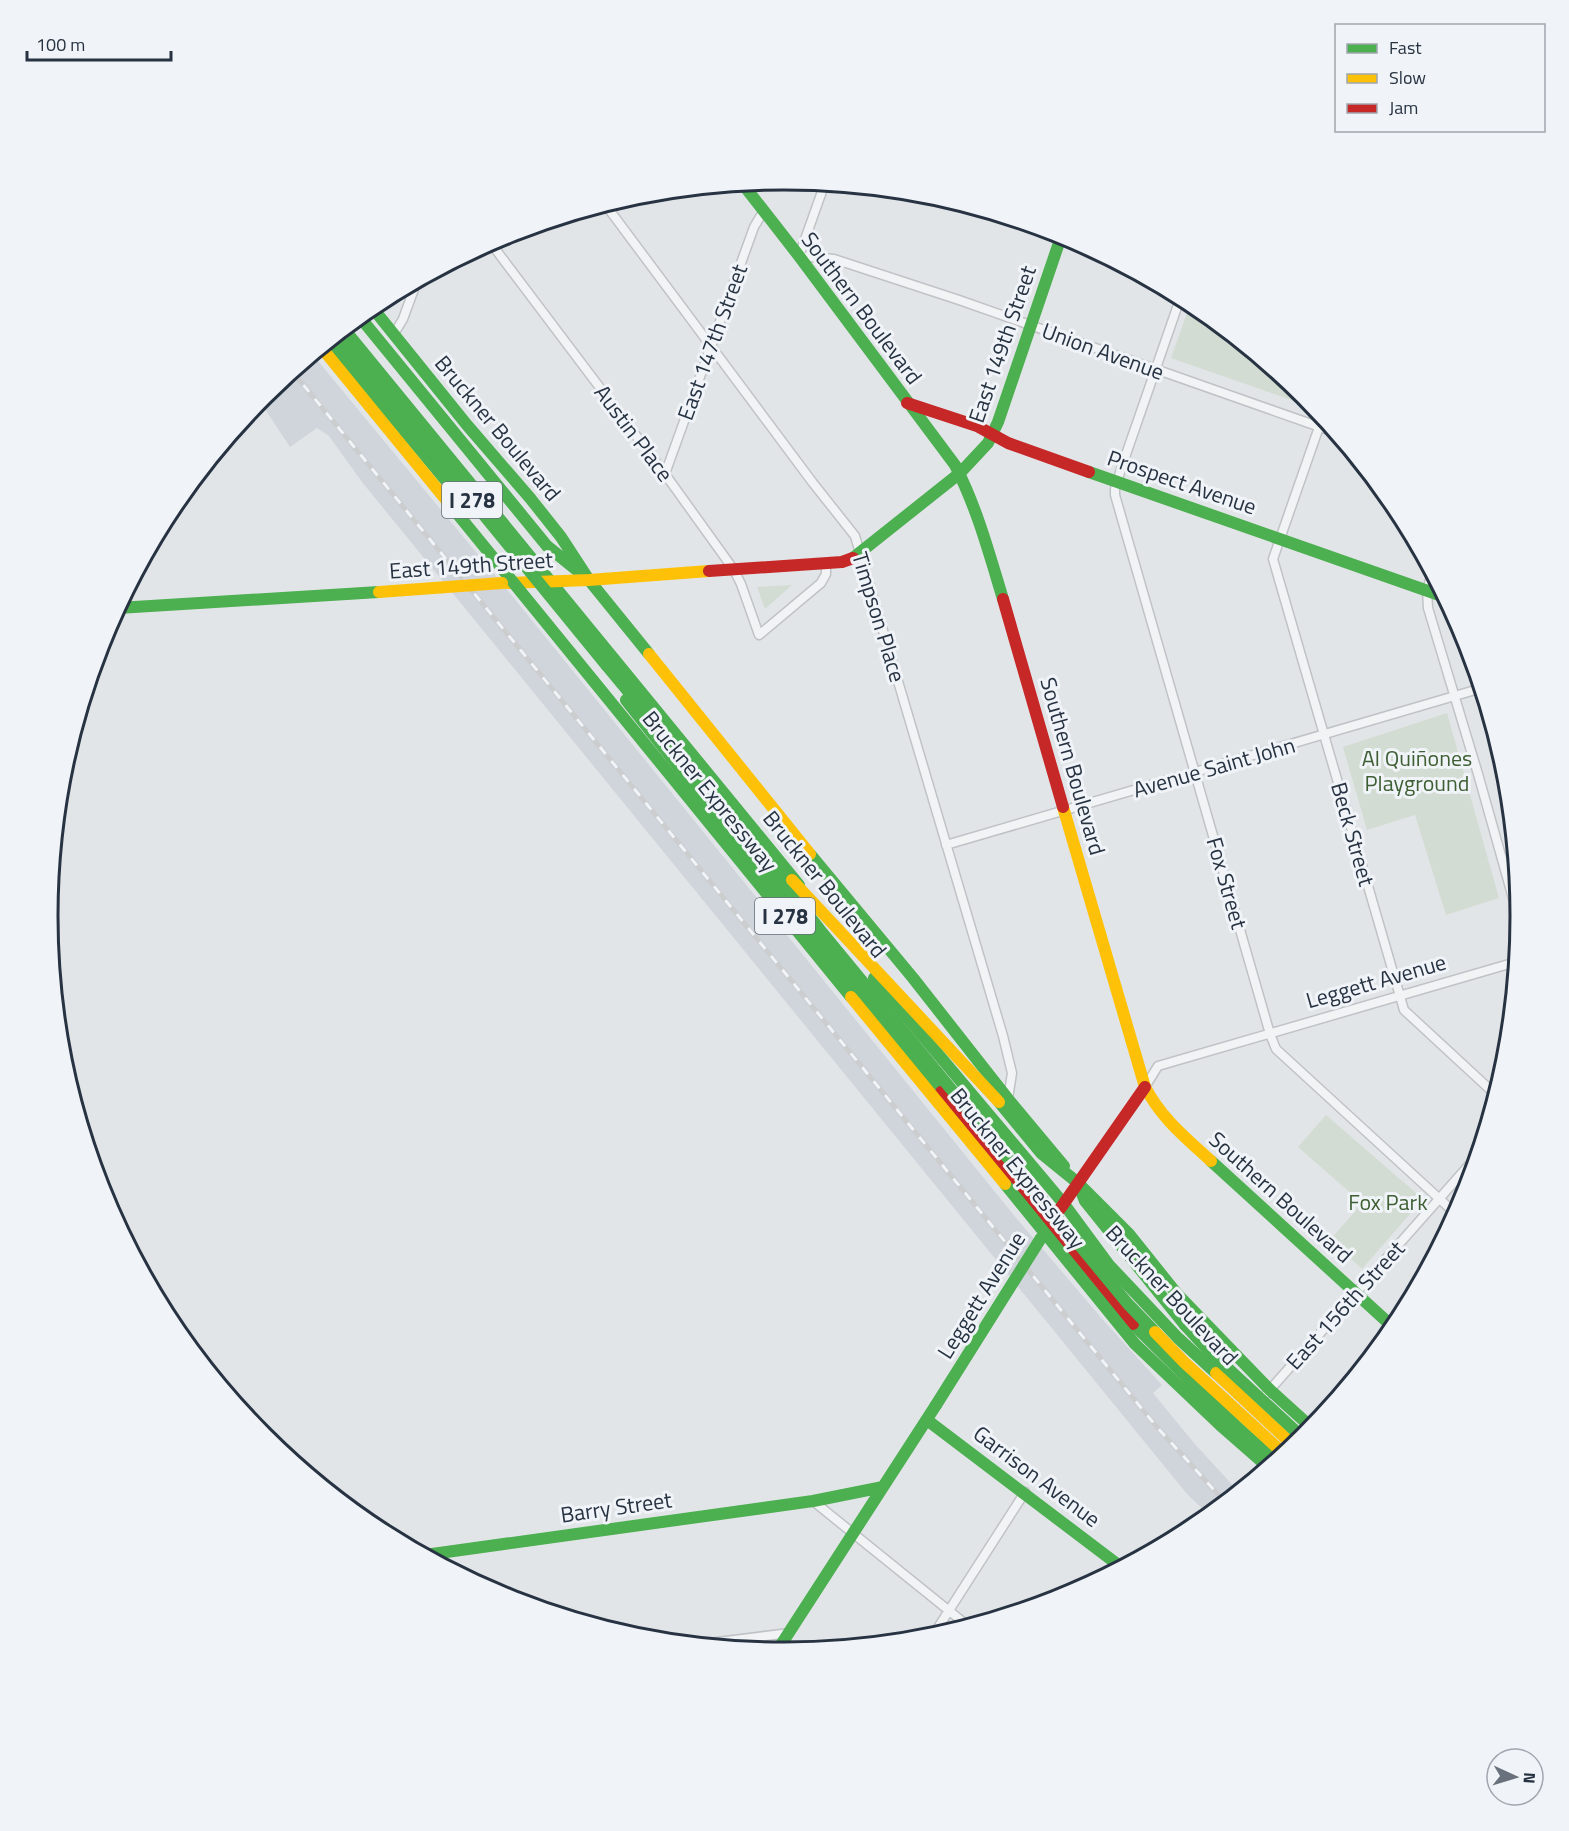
<svg xmlns="http://www.w3.org/2000/svg" width="1569" height="1831" font-family="'Titillium Web',sans-serif">
<rect width="100%" height="100%" fill="#e2e5e8"/>
<path fill="#d0d5db" d="M313,355L513,597L1017,1219L1104,1321L1162,1385L1153,1393L1194,1443L1238,1491L1209,1515L1187,1494L362,482L329,436L317,428L290,447L259,400L264,394Z"/>
<path fill="#d3dcd2" d="M1191,302L1306,395L1317,409L1171,358Z
M792,585L765,609L757,587Z
M1447,713L1499,898L1446,915L1415,815L1367,830L1343,747Z
M1326,1115L1423,1199L1362,1269L1330,1240L1362,1203L1298,1147Z"/>
<g fill="none" stroke-linecap="round" stroke-linejoin="round">
<defs>
<path id="street" d="M825,183L799,256L834,259L959,300L1337,433
M605,204L813,483L855,536L1003,1036L1012,1073L1008,1099
M490,242L665,474L734,570L741,584L759,635L821,583L826,574V563
M1181,296L1122,466L1115,489V495L1270,1034L1276,1049L1456,1214
M394,334L403,319L417,281
M1319,427L1273,559L1404,1010L1496,1095
M665,474L754,227L763,212
M1432,573L1427,590L1428,608L1478,774L1520,923
M946,845L1482,688
M1145,1087L1158,1066L1516,962
M1267,1393L1478,1155
M813,1501L968,1626
M932,1637L1025,1492
M702,1644L789,1633"/>
</defs>
<use href="#street" stroke="#c0c3c6" stroke-width="11"/>
<use href="#street" stroke="#f2f3f4" stroke-width="8"/>
<path stroke="#4caf50" stroke-width="12" d="M742,183L799,256L955,465C977,508 989,553 1003,599
M371,306L467,425L530,498L561,537L589,580L649,654
M359,316L547,546L578,571
M344,329L799,885
M330,341L467,506
M1089,472L1445,597
M853,558L960,473L988,443L998,422L1062,234
M118,608L379,592
M607,666L727,810
M626,700L830,959L941,1092
M810,854L913,978L1008,1099L1064,1166
M874,978L1064,1204L1109,1265L1178,1338L1216,1373
M999,1102L1041,1153L1078,1183L1085,1201L1185,1325
M1211,1161L1394,1328
M1079,1184L1129,1234L1177,1294L1270,1390L1312,1428
M1133,1324L1237,1427L1275,1461
M927,1420L1121,1567
M425,1555L813,1501L883,1487
M777,1651L936,1405"/>
<path stroke="#ffc107" stroke-width="12" d="M507,583L589,580L709,571
M649,654L810,854
M1063,807L1145,1087C1162,1119 1185,1137 1211,1161
M1216,1373L1294,1446"/>
<path stroke="#c62828" stroke-width="12" d="M907,403L977,426L1008,443L1089,472
M709,571L842,562L853,558
M1003,599L1063,807
M941,1092L1133,1324
M1060,1209L1145,1087"/>
<defs>
<path id="rail" d="M292,371L1156,1426L1225,1502"/>
</defs>
<use href="#rail" stroke="#cbcdcf" stroke-width="5"/>
<use href="#rail" stroke="#f0f3f7" stroke-width="3" stroke-dasharray="9" stroke-linecap="butt"/>
<path stroke="#4caf50" stroke-width="12" d="M337,335L607,666
M447,501L851,997
M727,810L820,930L1128,1304L1155,1332
M1005,1184L1135,1344L1220,1425L1268,1467
M1185,1325L1209,1351L1303,1438
M936,1405L1041,1238"/>
<path stroke="#ffc107" stroke-width="12" d="M321,347L447,501
M379,592L502,583
M792,880L999,1102
M851,997L1005,1184
M1155,1332L1184,1362L1284,1454"/>
</g>
<g text-anchor="middle" dominant-baseline="central" stroke-width="6" stroke-linejoin="round" paint-order="stroke">
<g fill="#f0f3f7" stroke="#636d78" stroke-width="1.5">
<rect x="442" y="482" width="60" height="36" rx="4.5"/>
<rect x="755" y="898" width="60" height="36" rx="4.5"/>
</g>
<g font-size="21" font-weight="bold" fill="#273342">
<text x="472" y="500">I 278</text>
<text x="785" y="916">I 278</text>
</g>
<g font-size="22" fill="#273342" stroke="#f0f3f7">
<text transform="translate(862 308) rotate(53)">Southern Boulevard</text>
<text transform="translate(712 342) rotate(-70)">East 147th Street</text>
<text transform="translate(1002 344) rotate(-71)">East 149th Street</text>
<text transform="translate(1103 351) rotate(20)">Union Avenue</text>
<text transform="translate(498 428) rotate(50)">Bruckner Boulevard</text>
<text transform="translate(634 433) rotate(53)">Austin Place</text>
<text transform="translate(1182 482) rotate(19)">Prospect Avenue</text>
<text transform="translate(471 565) rotate(-4)">East 149th Street</text>
<text transform="translate(879 617) rotate(73)">Timpson Place</text>
<text transform="translate(1073 766) rotate(74)">Southern Boulevard</text>
<text transform="translate(1214 767) rotate(-16)">Avenue Saint John</text>
<text transform="translate(710 791) rotate(51)">Bruckner Expressway</text>
<text transform="translate(1353 834) rotate(74)">Beck Street</text>
<text transform="translate(1227 883) rotate(74)">Fox Street</text>
<text transform="translate(825 884) rotate(51)">Bruckner Boulevard</text>
<text transform="translate(1376 981) rotate(-16)">Leggett Avenue</text>
<text transform="translate(1018 1168) rotate(51)">Bruckner Expressway</text>
<text transform="translate(1281 1197) rotate(42)">Southern Boulevard</text>
<text transform="translate(981 1295) rotate(-58)">Leggett Avenue</text>
<text transform="translate(1172 1295) rotate(47)">Bruckner Boulevard</text>
<text transform="translate(1345 1305) rotate(-48)">East 156th Street</text>
<text transform="translate(1037 1476) rotate(37)">Garrison Avenue</text>
<text transform="translate(616 1507) rotate(-8)">Barry Street</text>
</g>
<g font-size="22" fill="#3e5f34" stroke="#f0f3f7">
<text x="1417" y="758">Al Quiñones<tspan x="1417" dy="25">Playground</tspan></text>
<text x="1388" y="1202">Fox Park</text>
</g>
</g>
<path d="M0 0H1569V1831H0ZM58 916a726 726 0 1 1 1452 0a726 726 0 1 1-1452 0Z" fill="#f0f3f7" fill-rule="evenodd"/>
<path fill="none" stroke="#273342" stroke-width="3" d="M58 916a726 726 0 1 1 1452 0a726 726 0 1 1-1452 0Z"/>
<rect x="1335" y="24" width="210" height="108" fill="#f0f3f7" stroke="#a0a6af" stroke-width="1.5"/>
<rect x="1347" y="44" width="30" height="9" fill="#4caf50" stroke="#a0a6af" stroke-width="1.5"/>
<text x="1389" y="54" font-size="18" fill="#273342">Fast</text>
<rect x="1347" y="74" width="30" height="9" fill="#ffc107" stroke="#a0a6af" stroke-width="1.5"/>
<text x="1389" y="84" font-size="18" fill="#273342">Slow</text>
<rect x="1347" y="104" width="30" height="9" fill="#c62828" stroke="#a0a6af" stroke-width="1.5"/>
<text x="1389" y="114" font-size="18" fill="#273342">Jam</text>
<g transform="translate(1515 1777) rotate(94)"><circle r="28" fill="#f0f3f7" stroke="#a0a6af" stroke-width="1.5"/>
<path d="M0-4.5L10 22L0 15L-10 22Z" fill="#68717c"/>
<text y="-9" font-size="16" font-weight="bold" text-anchor="middle" fill="#273342">N</text>
</g>
<path d="M27 51v9h144v-9" fill="none" stroke="#273342" stroke-width="3"/>
<text x="36" y="51" font-size="18" fill="#273342" stroke="#f0f3f7" stroke-width="4.5" paint-order="stroke">100 m</text>
</svg>
